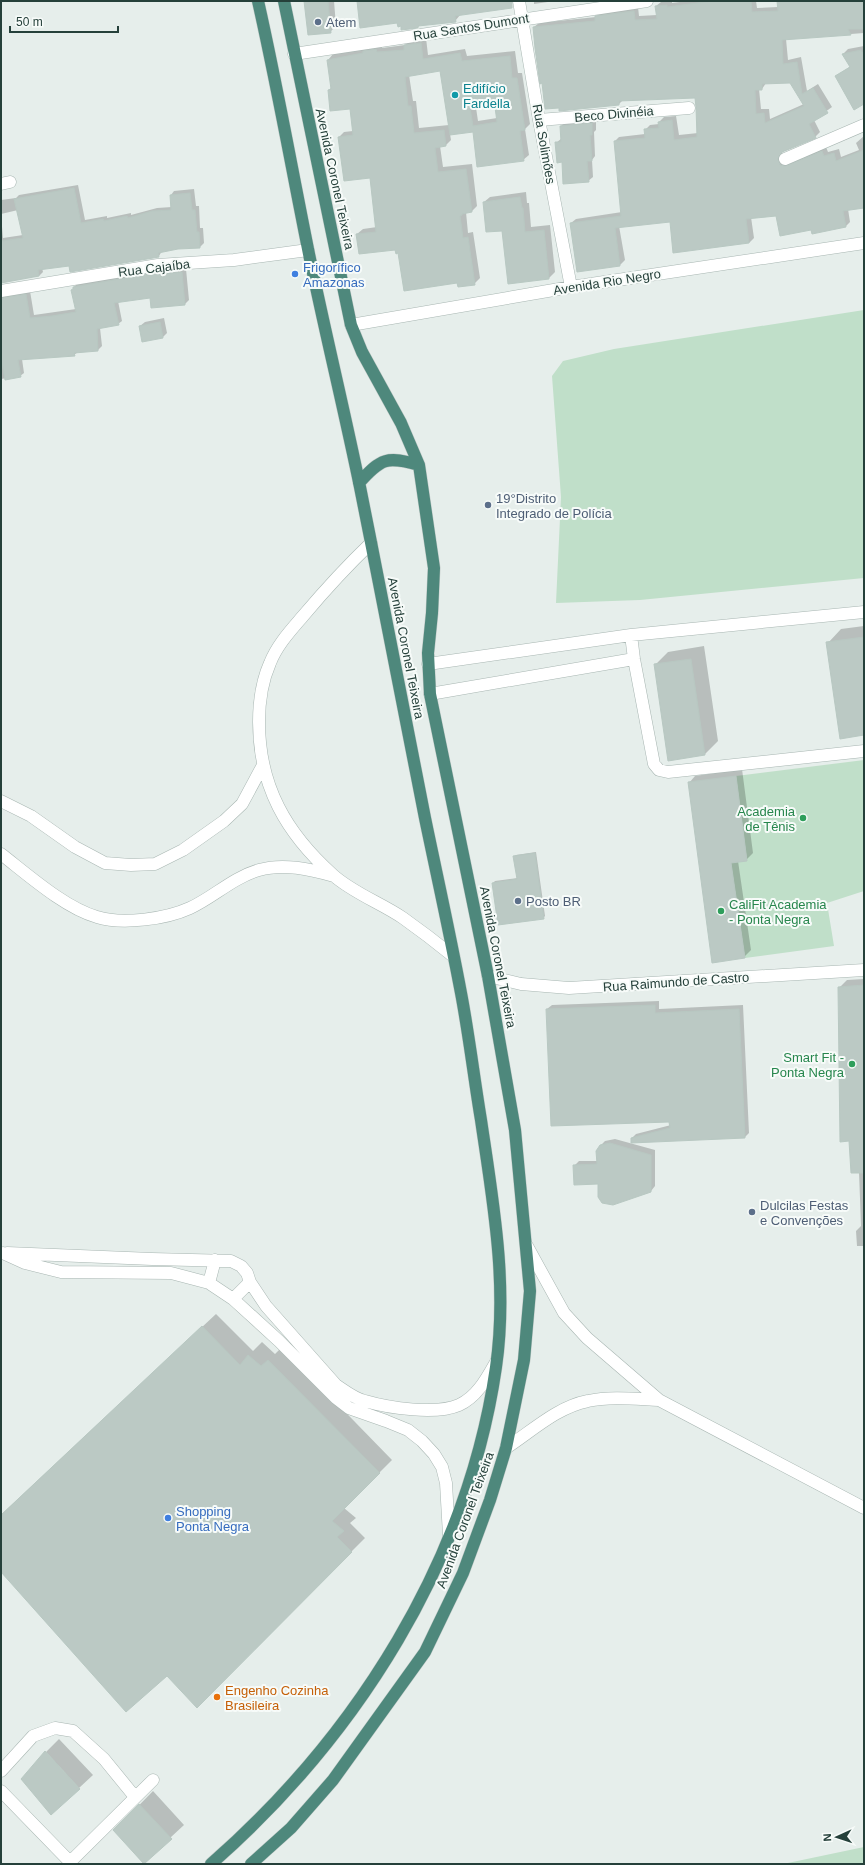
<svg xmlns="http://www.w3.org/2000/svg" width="865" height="1865" font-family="Helvetica,sans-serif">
<rect width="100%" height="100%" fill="#e6eeeb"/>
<path fill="#c0dfc9" d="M864,310V578L640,600L556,603L561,497L552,376L563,361L614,349Z
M864,760V891L827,903L834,946L745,958L731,863L747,860L736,776Z
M864,1847V1864H783Z"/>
<path fill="#0003" fill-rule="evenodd" d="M306,1H334L336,26L330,32Z
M358,1H505L461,14L455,21L420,25L418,27L402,25L398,22Z
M534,1H555L534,4Z
M666,1H672V3L687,1H756L757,8L778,7V1H864V33L786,39L788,60L801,57L807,91L818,84L832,107L814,120L820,132L815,137L782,152L785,160L826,147L828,152L839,149L841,157L859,150L856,143L864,136V207L848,209L850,222L845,227L812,229L777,215L751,217L754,238L749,243L670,221L619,226L625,260L620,265L571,223L576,219L622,212L615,141L619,137L645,134V130L650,125L659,124V122L664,117L676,116L679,135L698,133L696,97L623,100L619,104L534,27L539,23L596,17L601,12L638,7L639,16L657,15L656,6L661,2ZM791,82L804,104L770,119L769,109H761L759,89H762L766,83Z
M426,38L428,55L465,49L467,56L515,51L518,73H522L530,124L525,129L529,155L523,160L474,131L450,134L451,140L446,145L440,146L443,167L472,164L477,206L472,211L466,212L468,233L473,232L480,278L474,284L458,282L399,252L396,249L357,234L363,229L377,227L371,177L339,137L344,132L353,131L351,108L329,90L332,87L328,60L333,54L381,44L382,48L405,45L410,40ZM441,70L449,125L419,128L416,101H413L409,75ZM495,99L497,118L478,121L475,101Z
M864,46V102L836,76L851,66L843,54L848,49Z
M596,119V130L594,132L595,156L592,160L593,177L588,181L563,161L556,143L562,138L561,126L565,122Z
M78,185L85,220L107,216V218L131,213V215L157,208L172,207L171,195L174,191L194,189L196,206H199L200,228H203L204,243L200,247L178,248L162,251L159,256L71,271L70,265L42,268L43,272L39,276L1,282V215L3,238L23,235L18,210L1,214V200L16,198L19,195Z
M526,192L527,203H529L531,227L550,225L555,272L549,278L509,283L502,230L484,202L490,197Z
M167,269V270L186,269L189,300L185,304L151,297L118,301L122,321L118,324L100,328L102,346L98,350L78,352L74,355L22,359L24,373L20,376L1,379V293L30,291L34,315L76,309L74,287L78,283Z
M164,318L167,333L163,337L140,326L145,322Z
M864,626V734L828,643L841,629Z
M704,646L718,741L705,754L655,665L668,652Z
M742,769L753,853L746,860L738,861L751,950L744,957L689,783L695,776Z
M536,852L545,916L543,918L493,883L495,881L518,878L515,856L516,855Z
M864,979V1246H857L856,1231L861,1226L859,1172L839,988L847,980Z
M659,1001V1009L743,1005L749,1133L745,1137L632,1138L636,1134L671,1125L670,1121L547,1009L552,1005Z
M615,1139L655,1150V1186L651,1191L599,1183L574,1166L579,1161H598L600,1146L605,1141Z
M216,1314L253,1351L262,1342L275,1354L282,1347L392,1460L344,1508L356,1518L350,1523L365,1538L197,1706L167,1675L1,1570V1515Z
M59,1739L93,1775L79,1788L46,1752Z
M153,1791L184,1825L143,1863L115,1830Z"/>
<path fill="#bbc9c4" stroke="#b8c8c2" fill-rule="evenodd" d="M304,1H328L331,33L308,35Z
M357,1H512V8L455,16L456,22L418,26V28L401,30V26L398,27L397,23L360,28Z
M712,1H751L752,12L778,11L777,1H864V29H848L851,35L782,40L783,64L797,62L802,94L813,88L828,113L809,124L816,138L782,152L778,159L780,165L785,166L822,151L824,156L834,153L836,161L864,150V208L843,211L846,227L812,234L811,230L780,236L776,216L746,219L749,243L673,253L670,222L615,228L620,266L577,272L570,223L621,216L614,141L645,138L644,129L659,128L658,122L672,120L674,140L697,137L696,107L695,98L619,101V105L559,111V108L545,109L542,83L540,84L535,48L533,27L595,21V16L634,11L635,20L657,19L655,6L667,5V7ZM790,83L804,106L765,123L764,113L756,114L755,90H762V84Z
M421,43L423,59L460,53L462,61L510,56L512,78H517L525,130L520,131L524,161L477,167L473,132L450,135L440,71L405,77L408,106H411L414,133L444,130L446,146L435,148L438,172L466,169L472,212L462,214V215L460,216L463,238L468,237L475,285L458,287L457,283L404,291L398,253L396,254L395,250L359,254L356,234L376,232L370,178L344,181L338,137L353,135L350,109L330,111L328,90L331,89L327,60L363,53V51L376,49L377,52L404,50V45ZM494,100L497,122L473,126L469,102Z
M861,50L864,55V104L854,110L835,76L850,67L842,54Z
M592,123V135H590L592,161H587L589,182L563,184L562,162L557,163L555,142H561L560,126Z
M74,188L81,223L103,219L104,221L127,216L128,218L152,211L171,210L170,195L190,193L192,210H195L197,232H199L200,248L178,249L158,253L159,257L70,272L69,266L38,270L39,276L1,283V241L23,238L14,199Z
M520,197L522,208H523L525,232L544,230L549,279L508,284L502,231L486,232L483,202Z
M159,272H163V274L182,272L185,305L151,308L150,298L114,303L119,325L97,329L98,351L74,353L75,356L18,360L21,377L5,380L1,357V298L26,294L30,318L52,316L76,312L71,290L73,289V287Z
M160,322L163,338L142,342L139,326Z
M864,637V735L840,739L826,642Z
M691,659L705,755L668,761L654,664Z
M736,776L747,861L731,863L745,958L712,963L688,782Z
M535,853L544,919L498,925L492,883L517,879L513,856Z
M864,985V1173H851L849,1141L840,1142L838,987Z
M655,1005V1013L739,1009L745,1138L631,1143V1138L670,1128L669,1122L551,1126L546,1009Z
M610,1143L651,1155V1192L613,1205L602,1203L598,1197V1184L574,1185L573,1165L597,1164L596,1151L600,1145Z
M202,1326L240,1365L248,1355L261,1366L268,1360L380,1473L332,1521L344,1531L337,1537L352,1552L197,1708L167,1676L126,1712L1,1572V1515Z
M45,1751L80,1789L51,1815L21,1779Z
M139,1804L172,1839L144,1864L113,1830Z"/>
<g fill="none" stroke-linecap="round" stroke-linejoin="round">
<defs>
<path id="minor" d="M519,1L539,120L571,287
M294,54L647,1
M539,120L689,108
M785,159L864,125
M1,184L10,182
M1,291L158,265L234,260L308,250
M351,325L571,287L864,243
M371,543C347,566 325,590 303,616C291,630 277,645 270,663C262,681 259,702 259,722C259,786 286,833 333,875C353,893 381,903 403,918C420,930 437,943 453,956
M631,635L634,659L654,764L659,770L668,772L864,751
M428,664L631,635L864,612
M430,694L634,659
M1,801L31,816L75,847L105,863L131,865L155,864L183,850L224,821L242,804L263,765
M1,854C28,875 65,908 97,917C122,925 166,919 190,908C214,897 232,878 259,870C283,863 310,869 334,876
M488,976L521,984L569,988L864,970
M527,1246L564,1313L587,1338L659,1400L864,1508
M3,1253L25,1263L61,1272L171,1273L209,1283L233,1299L279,1341L336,1398L349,1408L386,1421L408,1430L422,1441L434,1454L442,1467L446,1483L449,1535
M7,1253L152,1259L231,1261L241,1266L247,1273L250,1282L266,1306L336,1385C345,1391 355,1399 365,1401C389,1408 436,1415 459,1405C477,1397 487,1378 496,1362
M209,1283L215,1260
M233,1299L250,1282
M506,1448C532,1431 557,1407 588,1401C611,1396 636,1399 659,1400
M1,1771L33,1736L55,1728L73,1731L104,1759L135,1797
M1,1791L72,1864
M70,1862L153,1780"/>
<path id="trunk" d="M359,483C381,458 387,456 419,465
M211,1864C357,1736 468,1561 496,1367C508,1284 493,1202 481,1120C474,1078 469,1035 461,993C450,934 437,876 425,818C403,707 382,597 360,487C344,409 325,332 309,254C292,170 277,85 258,1
M251,1864L291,1828L333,1780L425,1652L463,1573L490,1500L506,1448L524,1360L530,1291L515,1130L488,976L430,694L428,653L432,613L434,568L419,465L401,423L362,352L351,325L284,1"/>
</defs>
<use href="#minor" stroke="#a8b6b2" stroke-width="13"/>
<use href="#trunk" stroke="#c2cac8" stroke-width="13"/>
<use href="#minor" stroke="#fff" stroke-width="12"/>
<use href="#trunk" stroke="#4e887c" stroke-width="12"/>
</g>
<g fill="#5c6f8a" stroke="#f7fbf9" stroke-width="1.5">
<circle cx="318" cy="22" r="4"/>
<circle cx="488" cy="505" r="4"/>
<circle cx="518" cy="901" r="4"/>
<circle cx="752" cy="1212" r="4"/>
</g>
<circle fill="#0f9aa8" stroke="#f7fbf9" stroke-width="1.5" cx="455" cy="95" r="4"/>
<g fill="#3f7fe0" stroke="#f7fbf9" stroke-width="1.5">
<circle cx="295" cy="274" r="4"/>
<circle cx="168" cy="1518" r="4"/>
</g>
<g fill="#2e9e5b" stroke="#f7fbf9" stroke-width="1.5">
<circle cx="803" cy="818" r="4"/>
<circle cx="721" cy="911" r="4"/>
<circle cx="852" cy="1064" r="4"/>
</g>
<circle fill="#e8710a" stroke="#f7fbf9" stroke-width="1.5" cx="217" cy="1697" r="4"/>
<g text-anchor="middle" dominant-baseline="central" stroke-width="4" stroke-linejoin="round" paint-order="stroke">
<g font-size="13" fill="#4e5e75" stroke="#f7fbf9" text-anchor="start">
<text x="326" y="22">Atem</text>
<text x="496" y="498">19°Distrito<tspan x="496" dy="15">Integrado de Polícia</tspan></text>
<text x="526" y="901">Posto BR</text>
<text x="760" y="1205">Dulcilas Festas<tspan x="760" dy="15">e Convenções</tspan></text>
</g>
<g font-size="13" fill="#25403a" stroke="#f7fbf9">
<text transform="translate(471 27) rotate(-9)">Rua Santos Dumont</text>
<text transform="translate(614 114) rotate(-5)">Beco Divinéia</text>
<text transform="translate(544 144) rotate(80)">Rua Solimões</text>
<text transform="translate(335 179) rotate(78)">Avenida Coronel Teixeira</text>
<text transform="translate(154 268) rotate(-7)">Rua Cajaíba</text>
<text transform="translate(607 282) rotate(-9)">Avenida Rio Negro</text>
<text transform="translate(406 648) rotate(79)">Avenida Coronel Teixeira</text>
<text transform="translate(498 957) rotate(79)">Avenida Coronel Teixeira</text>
<text transform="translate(676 982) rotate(-4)">Rua Raimundo de Castro</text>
<text transform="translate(465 1520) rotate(-70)">Avenida Coronel Teixeira</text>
</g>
<g font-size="13" fill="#0d838f" stroke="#f7fbf9" text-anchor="start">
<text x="463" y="88">Edifício<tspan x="463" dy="15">Fardella</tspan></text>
</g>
<g font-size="13" fill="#366cbe" stroke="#f7fbf9" text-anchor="start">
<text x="303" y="267">Frigorífico<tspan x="303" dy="15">Amazonas</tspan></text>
<text x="176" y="1511">Shopping<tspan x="176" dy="15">Ponta Negra</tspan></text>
</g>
<g font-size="13" fill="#27864d" stroke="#f7fbf9" text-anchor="end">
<text x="795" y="811">Academia<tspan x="795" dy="15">de Tênis</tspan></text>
<text x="729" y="904" text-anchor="start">CaliFit Academia<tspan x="729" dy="15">- Ponta Negra</tspan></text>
<text x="844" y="1057">Smart Fit -<tspan x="844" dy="15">Ponta Negra</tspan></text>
</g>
<g font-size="13" fill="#c56008" stroke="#f7fbf9" text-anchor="start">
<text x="225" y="1690">Engenho Cozinha<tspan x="225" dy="15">Brasileira</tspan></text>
</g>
</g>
<rect width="865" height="1865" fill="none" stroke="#25403a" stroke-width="4"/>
<g transform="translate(837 1837) rotate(267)" stroke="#f7fbf9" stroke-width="3" paint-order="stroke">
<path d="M0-3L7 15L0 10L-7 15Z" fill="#25403a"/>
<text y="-6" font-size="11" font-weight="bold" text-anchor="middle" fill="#25403a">N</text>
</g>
<path d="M10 26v6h108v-6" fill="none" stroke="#25403a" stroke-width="2"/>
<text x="16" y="26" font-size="12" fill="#25403a" stroke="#f7fbf9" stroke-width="3" paint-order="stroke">50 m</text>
</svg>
